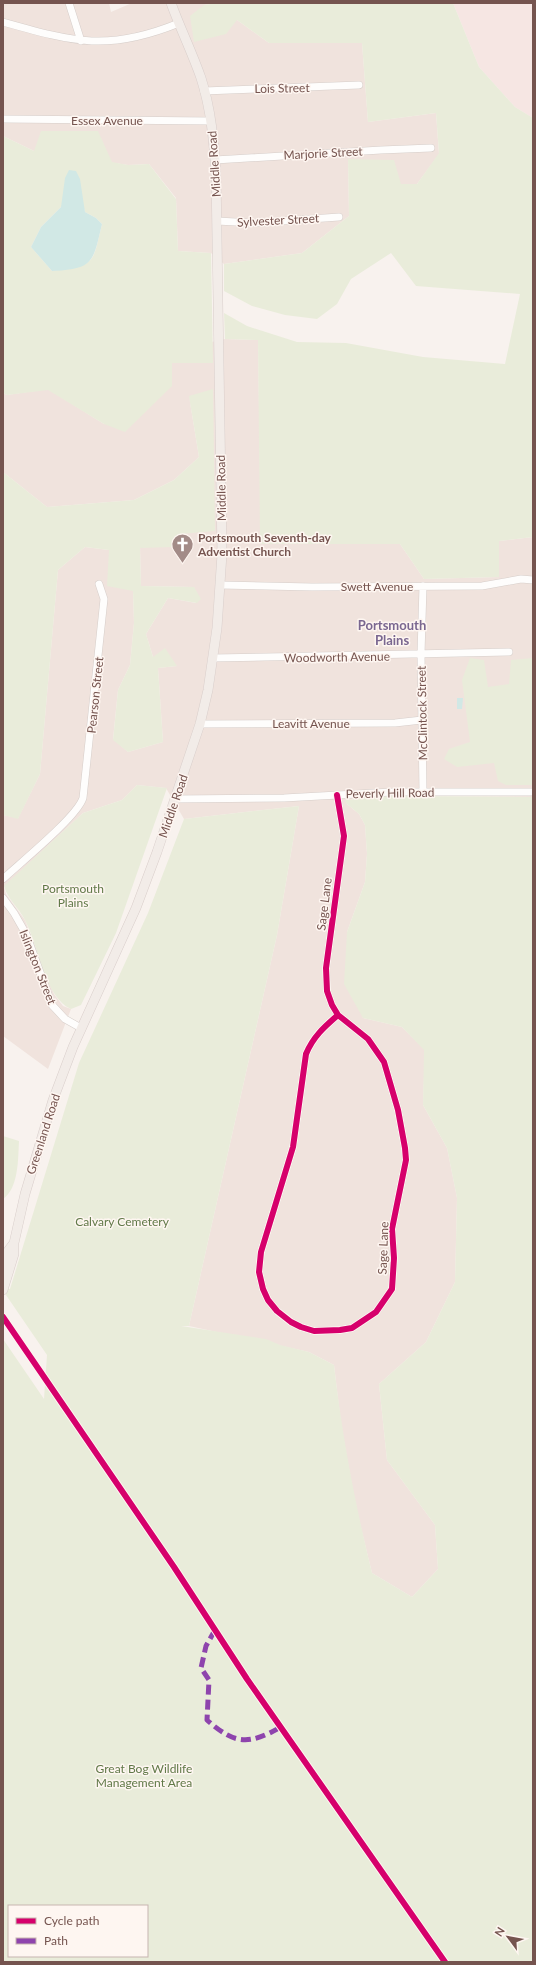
<svg xmlns="http://www.w3.org/2000/svg" width="536" height="1965" font-family="Lato,sans-serif">
<rect width="100%" height="100%" fill="#f8f2ee"/>
<path fill="#f0e3dd" d="M3,3H109L111,12L132,3H217L204,5L237,20L269,43H362L368,122L436,113L439,154L417,184L401,185L348,159L349,216L302,253L224,264L211,253L178,251L176,198L149,164L128,165L34,151L3,136Z
M225,339L258,340L261,544H400L424,579L499,577V541L533,537V797L391,796L346,800L347,804L359,814L365,825L367,854L365,882L347,932L363,1018L402,1027L425,1050L423,1105L447,1148L457,1198L455,1282L426,1342L379,1384L387,1460L435,1525L438,1569L412,1597L372,1573L355,1503L341,1424L334,1365L309,1352L189,1326L277,935L299,806L184,819L166,788L137,785L122,800L83,813L4,887L6,894L25,920L54,994L63,1006L71,1009L48,1069L3,1036V815L18,818L40,774L58,570L85,547L109,550L133,591L134,623L130,665L118,690L113,739L128,752L163,742L158,668L177,666L153,657L146,634L168,598L196,603L194,587L141,586L140,547H173L179,534L215,530L189,396L199,457L174,480L134,500L47,507L3,472V393L7,395L48,389L104,424L172,363H212V342Z"/>
<path fill="#f6e6e3" d="M453,3H533V118L515,107L479,67Z"/>
<path fill="#e9ecda" fill-rule="evenodd" d="M217,3H453L479,67L515,107L533,118V537L499,541V577L424,579L400,544H260L258,340L225,339L224,313L247,326L297,342L346,343L423,357L505,364L520,294L416,286L391,253L351,279L337,304L317,319L285,315L252,306L224,291V264L302,253L349,216L348,159L394,160L401,184H417L439,153L436,113L368,122L362,43H269L237,20L226,34L194,42L190,16L204,5Z
M41,131H98L112,162L128,165L149,164L176,199L178,251L211,253L213,363H172V386L125,432L104,424L48,390L7,395L3,393V136L34,151ZM83,205L85,212L96,218L102,224C92,267 95,264 52,271L31,247L41,227L61,207Z
M213,389L215,531L179,534L173,547L140,548L141,586L194,587L201,599L197,603L168,598L146,634L153,657L165,648L177,666L158,668L163,742L128,752L113,740L118,690L130,665L134,623L133,591L107,586L109,550L85,547L58,570L40,774L18,819L3,815V472L47,507L134,500L174,480L199,457L189,396Z
M470,658L484,660L488,687L509,684L511,660L533,658V785H506L498,781L494,763L457,767L444,759L449,749L470,742L462,680Z
M137,785L167,788L116,933L81,1005L71,1009C45,998 38,945 25,920C19,908 8,900 4,886L83,813L122,800Z
M391,796L533,797V1962H3V1339L44,1399L47,1355L6,1295L7,1289H10L79,1063L148,913L184,819L299,806L277,935L189,1326H181L266,1339L280,1345L309,1352L334,1365C342,1436 355,1503 372,1573L412,1597L438,1569L435,1525L387,1460L379,1384L426,1342L455,1282L457,1198L447,1148L423,1105L424,1050L402,1027L363,1018L344,984L347,932L365,882L367,854L365,825L359,814L347,804L345,800ZM9,1906H147V1956H9Z
M3,1136L19,1141C18,1158 19,1188 3,1199Z"/>
<path fill="#d1e8e5" d="M69,170L76,171L80,179L85,212L96,218L102,224C93,262 94,269 52,271L31,247L41,227L61,207L65,178Z
M457,698H463L462,709H457Z"/>
<g fill="none" stroke-linecap="round" stroke-linejoin="round">
<defs>
<path id="minor" d="M69,3L81,41
M3,22C74,42 108,52 179,23
M204,91L359,85
M3,119L211,121
M215,160L381,150L431,148
M217,221L254,223L339,217
M220,585L312,587L482,586L521,579L533,580
M423,586L421,654L423,792
M213,658L509,652
M200,724L395,723L422,720
M337,795L344,836L326,968L327,991L332,1005L338,1015L368,1039L384,1062L398,1110L405,1148L406,1160L392,1229L394,1258L392,1289L376,1312L352,1328L340,1330L314,1331L301,1327L291,1322L277,1311L268,1300L263,1289L259,1272L261,1252L293,1147L306,1054C313,1037 324,1027 338,1015
M175,799L284,798L392,792H533
M3,879C20,863 77,817 83,798L104,599L99,584
M3,898L14,913L26,934L52,1005L65,1019L81,1028"/>
<path id="major" d="M3,1268L8,1251L14,1243
M3,1290L14,1254V1243L25,1194L53,1100L73,1047L136,908L157,852L200,724L208,690L217,628L222,554L216,175C214,142 211,109 201,78C192,52 180,28 171,3"/>
</defs>
<use href="#minor" stroke="#d6ceca" stroke-width="8"/>
<use href="#major" stroke="#d9cecb" stroke-width="10"/>
<use href="#minor" stroke="#fefdfc" stroke-width="7"/>
<use href="#major" stroke="#f2ece8" stroke-width="9"/>
<path stroke="#8e44ad" stroke-width="5" stroke-dasharray="10 5" stroke-linecap="butt" d="M215,1630L206,1646L201,1668L209,1680L207,1720C235,1745 249,1745 281,1727"/>
<defs>
<path id="cycleway" d="M337,795L344,836L326,968L327,991L332,1005L338,1015L368,1039L384,1062L398,1110L405,1148L406,1160L392,1229L394,1258L392,1289L376,1312L352,1328L340,1330L314,1331L301,1327L291,1322L277,1311L268,1300L263,1289L259,1272L261,1252L293,1147L306,1054C313,1037 324,1027 338,1015
M3,1317L174,1567L247,1679L445,1962"/>
</defs>
<use href="#cycleway" stroke="#fef6f1" stroke-width="8"/>
<use href="#cycleway" stroke="#d6006c" stroke-width="6"/>
</g>
<defs>
<symbol id="church-pin" viewBox="-11 -11 22 30"><path d="M0 17L-7.5 6A9.5 9.5 0 1 1 7.5 6Z" fill="#a38b87" stroke="#fef6f1"/><path d="M-1.2-6h2.4v3.5h3.3v2.4h-3.3V6h-2.4V-.1h-3.3v-2.4h3.3Z" fill="#fff"/></symbol>
</defs>
<g fill-rule="evenodd">
<use href="#church-pin" x="170" y="532" width="25" height="34"/>
</g>
<g text-anchor="middle" dominant-baseline="central" stroke-width="3" stroke-linejoin="round" paint-order="stroke">
<g font-size="12" fill="#75544f" stroke="#fef6f1">
<text transform="translate(282 88) rotate(-1)">Lois Street</text>
<text x="107" y="120">Essex Avenue</text>
<text transform="translate(323 153) rotate(-3)">Marjorie Street</text>
<text transform="translate(214 164) rotate(-94)">Middle Road</text>
<text transform="translate(278 220) rotate(-3)">Sylvester Street</text>
<text transform="translate(221 488) rotate(-91)">Middle Road</text>
<text x="377" y="586">Swett Avenue</text>
<text transform="translate(337 657) rotate(-1)">Woodworth Avenue</text>
<text transform="translate(95 695) rotate(-84)">Pearson Street</text>
<text transform="translate(422 713) rotate(-91)">McClintock Street</text>
<text x="311" y="723">Leavitt Avenue</text>
<text transform="translate(390 793) rotate(-1)">Peverly Hill Road</text>
<text transform="translate(173 806) rotate(-71)">Middle Road</text>
<text transform="translate(324 904) rotate(-83)">Sage Lane</text>
<text transform="translate(38 967) rotate(68)">Islington Street</text>
<text transform="translate(43 1134) rotate(-72)">Greenland Road</text>
<text transform="translate(383 1248) rotate(-88)">Sage Lane</text>
</g>
<g font-size="12" font-weight="bold" fill="#75544f" stroke="#fef6f1" text-anchor="start">
<text x="198" y="537">Portsmouth Seventh-day<tspan x="198" dy="14">Adventist Church</tspan></text>
</g>
<g font-size="12" fill="#617948" stroke="#fef6f1">
<text x="73" y="888">Portsmouth<tspan x="73" dy="14">Plains</tspan></text>
<text x="122" y="1221">Calvary Cemetery</text>
<text x="144" y="1768">Great Bog Wildlife<tspan x="144" dy="14">Management Area</tspan></text>
</g>
<g font-size="13" font-weight="bold" fill="#7a6790" stroke="#fef6f1">
<text x="392" y="625">Portsmouth<tspan x="392" dy="15">Plains</tspan></text>
</g>
</g>
<rect width="536" height="1965" fill="none" stroke="#75544f" stroke-width="8"/>
<rect x="8" y="1905" width="140" height="52" fill="#fef6f1" stroke="#c7b5b0"/>
<rect x="16" y="1918" width="20" height="6" fill="#d6006c" stroke="#c7b5b0"/>
<text x="44" y="1925" font-size="12" fill="#75544f">Cycle path</text>
<rect x="16" y="1938" width="20" height="6" fill="#8e44ad" stroke="#c7b5b0"/>
<text x="44" y="1945" font-size="12" fill="#75544f">Path</text>
<g transform="translate(508 1937) rotate(302)" stroke="#fef6f1" stroke-width="3" paint-order="stroke">
<path d="M0-3L7 15L0 10L-7 15Z" fill="#75544f"/>
<text y="-6" font-size="11" font-weight="bold" text-anchor="middle" fill="#75544f">N</text>
</g>
</svg>
